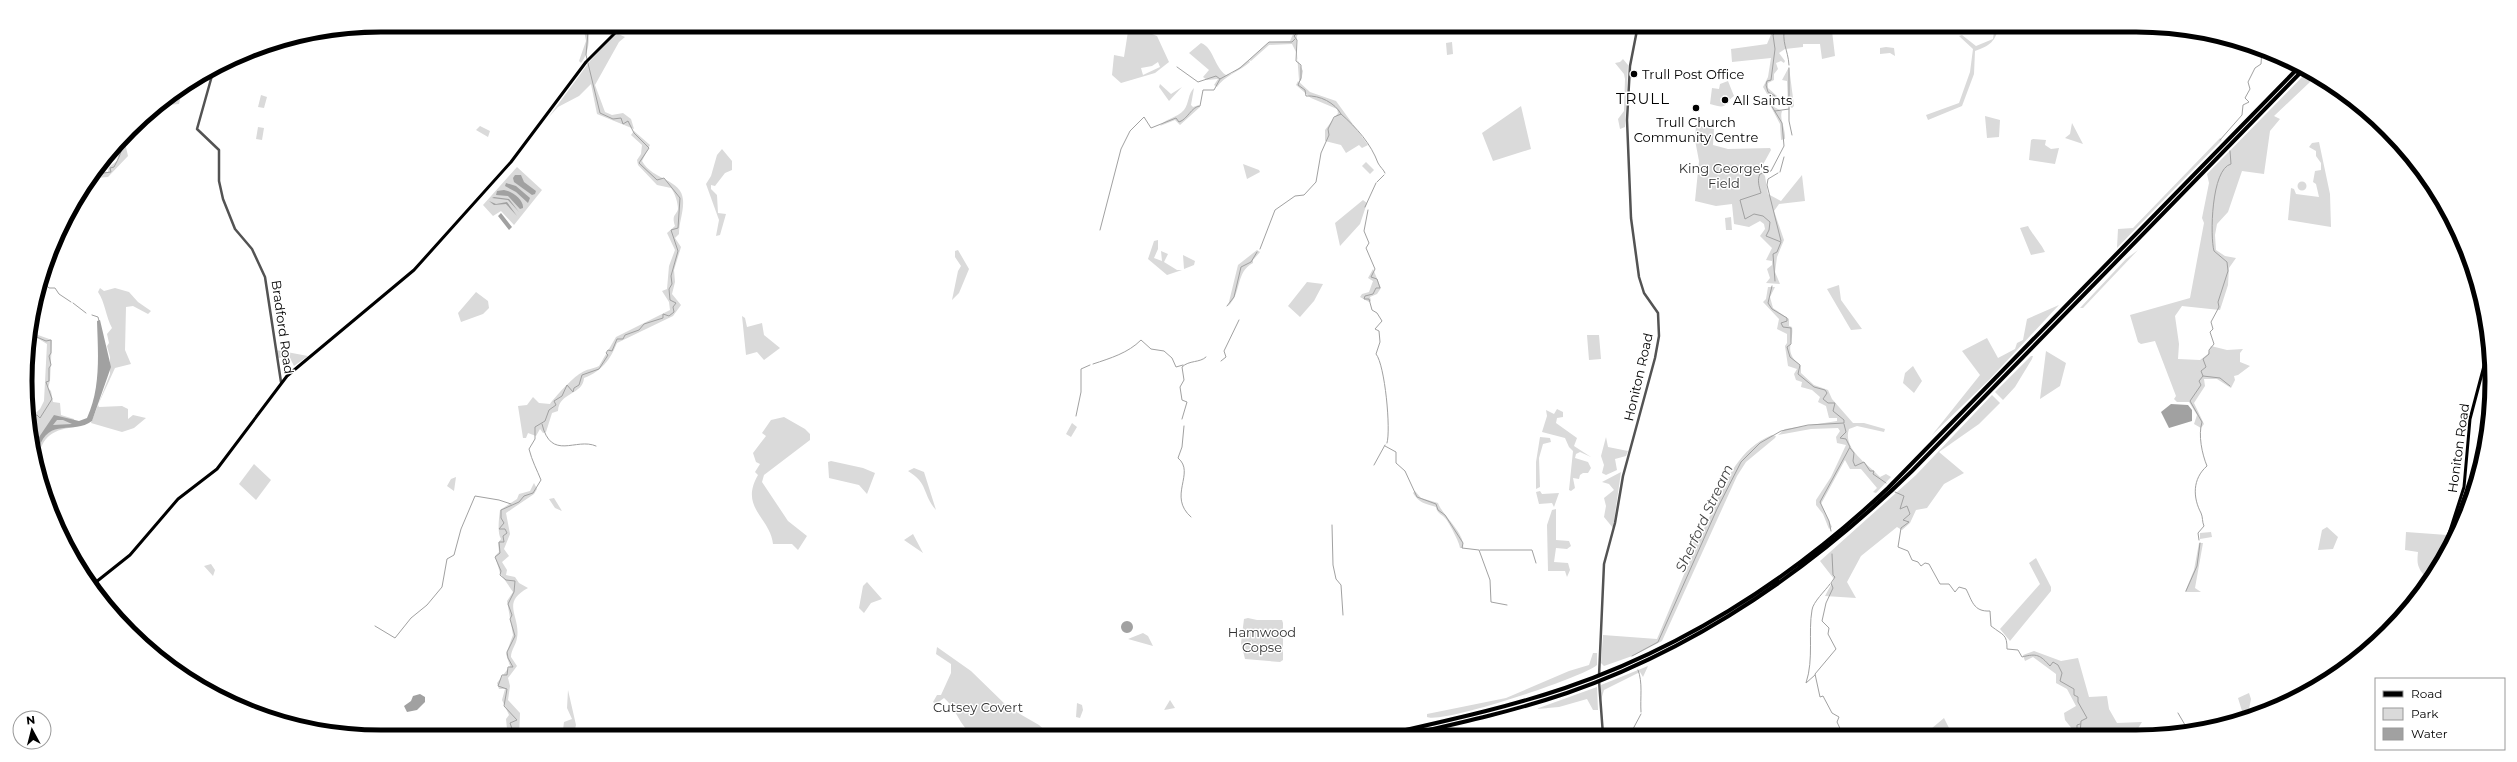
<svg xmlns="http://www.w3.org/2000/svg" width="2517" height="762" font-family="Montserrat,sans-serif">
<rect width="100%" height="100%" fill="#fff"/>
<path fill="#dadada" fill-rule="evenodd" d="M583,25H586C591,37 589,53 581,63L579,61L586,41Z
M1129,25L1157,36L1169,62L1155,73L1121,83L1112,75L1114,55L1124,57ZM1158,62L1160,67L1143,75L1141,68L1152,66Z
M1297,25H1303L1297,36L1296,46L1297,59L1303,71L1301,81L1299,80L1297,54L1292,44L1269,45L1251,61L1249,60L1269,42L1290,41Z
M1626,25H1637L1635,33L1624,28Z
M1775,25H1829L1832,31L1835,56L1822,59L1820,44H1803V47L1785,49L1779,53L1785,61L1784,63L1781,61L1776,63L1778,69L1774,74V80L1768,83V88L1777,96L1774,107L1782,111C1779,119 1786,129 1785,139L1781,140L1780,124L1770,105L1771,95L1767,94L1763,87L1768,77L1771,58L1732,62L1731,49L1767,44Z
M1995,25H1999C1996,41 1990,46 1975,51L1974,74L1962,106L1928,120L1926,115L1959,103L1970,72L1973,49L1959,36L1962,35L1976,46L1993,39Z
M616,33L625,37L619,42L595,85L605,112L612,115L623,113L631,119L634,129L597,114L591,84L579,96L558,107L548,118L590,61Z
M1452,42L1453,54L1447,55L1446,43Z
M1201,43C1214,48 1214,67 1226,75L1231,74L1249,60L1250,62C1240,71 1224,76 1217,87L1214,85L1218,79L1207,80L1203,77L1209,70L1189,53Z
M1886,47L1894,48L1895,56L1890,53L1880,54V48Z
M1623,59L1628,65L1625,127L1620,129L1618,119L1624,111L1625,79L1624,74L1615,63L1620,62Z
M1789,67L1794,106L1792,108L1788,105L1787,81L1782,80Z
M2307,72L2310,82L2274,116L2280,119L2270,131L2264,174L2242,171L2228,212L2217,224L2215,235L2216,250L2225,256L2236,258L2229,268L2228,285L2220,310L2182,306L2175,316L2179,344L2178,359L2200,360L2208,354L2211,346L2227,350L2243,349L2240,353V362L2250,366L2238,375L2234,376L2235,380L2231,388L2217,379H2204L2205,386L2194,403L2204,424L2201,428L2194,424L2197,415L2189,402H2177L2174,399L2176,396L2155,341L2141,344L2138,342L2130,315L2190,298L2204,223L2202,218L2209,183L2207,174Z
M1298,81L1310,92L1336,101L1368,145L1362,148L1359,145L1346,153L1341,145L1325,141V130L1338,113L1337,109L1311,98L1296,85Z
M1728,81L1734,96C1723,104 1729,110 1710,104L1712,88L1719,89L1720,84Z
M1160,84L1171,94L1182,87L1169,101L1159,87Z
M1194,88L1191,105L1193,107L1199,105L1200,107L1180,125L1175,120L1160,126C1164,119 1177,118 1184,110C1189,104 1188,93 1194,88Z
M182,91L179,104L167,105L164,103Z
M261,95L267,97L264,108L258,107Z
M1521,106L1531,149L1493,161L1482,133Z
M1985,116L2000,120L1999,137L1987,138Z
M2072,123L2083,144L2065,138L2070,134Z
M1696,125L1714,129L1713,145L1728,149L1770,148L1771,150L1760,170L1765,176L1768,194L1781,201L1802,175L1805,201L1779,204L1774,211L1784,240L1777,257L1775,272L1780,284L1766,283L1770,278L1767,269L1772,265V261L1766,260L1772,248L1760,236L1765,229L1764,224L1760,221L1749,227L1734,224L1732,204L1716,206L1695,201L1699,161L1695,140Z
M480,126L490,131L488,137L476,130Z
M258,127L264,128L262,140L256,139Z
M634,131L650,145L642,161C652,180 682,179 683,200C684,211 679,222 679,234L675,238L681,247L674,270L675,282L672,294L681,305L673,316L617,343C610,360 602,371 584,378C583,395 559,392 558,411L552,413L546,432L543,433L540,429L536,436L528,433L526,438H523L518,406L527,405L533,397L539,403L550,404C555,397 572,378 581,373C586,369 593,369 599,366L616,337L670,310L669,302L662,291L667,289L669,266L675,250L667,233L675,226C671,214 677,215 678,209C678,203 675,193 671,188L657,185L638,165L637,160L641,154L642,145L631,135Z
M2220,138L2222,140L2117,248L2118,229L2133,228Z
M122,139L125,143L128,156L108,177L95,178C89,189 82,206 70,210L95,170L108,172L109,167L117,161Z
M2033,139L2046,140L2045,145L2051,149L2059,148L2055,164L2029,160L2031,140Z
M2319,142L2330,194L2331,227L2288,220L2291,188L2294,189L2296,194L2319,197L2316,184L2313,182L2315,171L2321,170V163L2316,156V151L2309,147L2312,143Z
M722,149L732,161V170L725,173L715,186L711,185V189L717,195L718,213L726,214L720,235L716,236L719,220L706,184L711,176L717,155Z
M1366,162L1374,170L1370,174L1362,166Z
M1243,164L1259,170L1260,172L1247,179Z
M517,167L542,190L514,225L501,211L493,216L483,205Z
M2297.5 186a4.5 4.5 0 1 1 9 0a4.5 4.5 0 1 1-9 0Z
M1363,200L1367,203L1360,224L1340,246L1335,223Z
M1731,217L1732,230H1726L1725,218Z
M2028,226C2034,237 2040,242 2045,252L2031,255L2020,228Z
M1158,240V249L1154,258L1162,261L1161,251L1168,254L1164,262L1177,270H1182L1167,275L1148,259L1154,241Z
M958,250L969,269L959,293L952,300L958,271L961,266L955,257V251Z
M1257,250L1260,252L1253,260V263C1235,272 1242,294 1228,306L1238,265Z
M2138,250L2083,308H2080L2126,259Z
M1183,255L1195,261L1194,265L1184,269Z
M1373,269L1381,288L1377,294L1370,297L1371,301L1369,302L1360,297L1362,294L1369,292L1373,281L1368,278Z
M1307,282L1323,284L1314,301L1300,317L1288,306Z
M1839,285L1841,300L1862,329L1851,330L1827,289Z
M1768,287H1775L1770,297L1773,308L1789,319V326L1792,327C1794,338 1787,346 1792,356C1794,361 1798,362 1801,366V373L1814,385L1828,390L1832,399L1853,423H1864L1885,429L1884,432L1857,426L1849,429C1842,449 1869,465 1880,477L1886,474L1891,477L1876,493L1873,492L1877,488L1861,469H1850L1845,460L1821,504L1832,527L1829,529L1823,514L1816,505V500L1831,477L1846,445L1837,443L1836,437L1840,431L1838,428L1811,429L1778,435L1785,429L1837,421V418H1829L1826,406L1818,402L1820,397L1812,390L1801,387L1802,382L1796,380L1794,374L1797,369L1788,366L1785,346L1787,343V334L1777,329L1779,319L1763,302L1766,299Z
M100,288L104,291L115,288L129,292L138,302L151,311L148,314L133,306L126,307L125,350L131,364L115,368L98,405L99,407L122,406L128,409V419L133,415L146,418L134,428L122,432L91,423L110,374V357L107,346L109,343L107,334L112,328C106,317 105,302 98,292Z
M476,292L488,301L489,308L483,314L461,322L458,313Z
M2059,305L1989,380L1932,435L1980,375L1962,351L1987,338L1998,358L2015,349L2017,343L2023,340L2027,319Z
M742,316L745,318L747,327L762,323L764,335L780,348L764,360L757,352L746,355Z
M36,328L38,335L52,340L50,381L48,388L51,391L53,402L60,403L61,415L74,419L75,427C48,430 42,439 36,464L28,420L40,409L44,401L47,344L34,336Z
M1587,335H1599L1601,359L1589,360Z
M276,350L308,356L294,366L289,356L278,358Z
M2046,351L2066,363L2060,386L2040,399Z
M2031,356H2033L2032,359L2015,387L2003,400L1995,392Z
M1913,366L1922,381L1914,393L1903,383L1905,373Z
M1992,395L2000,403L1979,424L1939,452L1964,473L1944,484L1927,508L1916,510L1910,523L1902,530L1897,527L1861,556L1847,582L1856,598L1825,596L1834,579L1820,561L1916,475Z
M1557,409L1563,412V417L1557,418L1556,423L1577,438L1574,446L1591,457L1580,452L1576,454L1575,458L1588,462L1591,468L1588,473H1583L1580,475L1579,479L1573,478L1575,488L1571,491L1569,490L1573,451L1569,447L1565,438L1542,432L1547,416L1546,410L1554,414Z
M784,417L805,429L810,434V440L764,475L762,482L788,521L807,536L798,550L792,544H773C770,517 739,508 758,475L755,472L760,464L756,462L753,453L766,436L762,433L771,420Z
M1072,423L1077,427L1071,437L1066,434Z
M1772,435L1776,436L1775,438L1746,462L1737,476L1662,641L1635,655L1604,666L1601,663L1603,635L1657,639L1695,548L1692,539L1700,536C1720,500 1730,452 1772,435Z
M1540,437L1550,438L1551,442L1543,444L1539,458L1540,487L1536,489V462Z
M1606,437L1608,447L1628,451L1626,456L1615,459L1617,470L1606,475L1602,473L1604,465L1601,456Z
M831,461L863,468L875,473L867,494L859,485L829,478L828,462Z
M254,464L271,480L256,500L239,484Z
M914,468L924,472L936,510C922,494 929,484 908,471Z
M1621,472L1613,528L1604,517L1606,506L1604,498L1614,490L1609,484L1602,482Z
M456,477L454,491L447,486L451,479Z
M534,483L537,489L534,494L506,513L510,534L504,549L509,556L502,562L507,570L506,575L515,577L519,583L528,588C500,603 521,616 517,638C516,645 511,650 511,657L517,666L508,678L510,686L508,700L520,713L519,737H502L507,729L506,719L509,715L502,700L505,689H499L497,683L510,666L506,654L513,635L507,601L513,592L500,573L495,556L499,552L498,543L501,539C497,533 499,518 500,510L517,499L519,494L530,491Z
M1415,491L1421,498L1438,503C1442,515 1466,534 1463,548H1460C1460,543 1449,523 1446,519C1442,514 1437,514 1436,507C1425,503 1420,504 1413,493Z
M1540,491L1542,494L1559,493L1554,507L1552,503L1539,504L1536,492Z
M554,498L562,511L555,508L549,499Z
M1556,509V540L1569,541L1571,546L1567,549L1556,548L1554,562L1568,563L1570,570L1567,577L1565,571H1548L1547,525L1552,510Z
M2327,527L2338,537L2333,549L2318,550L2322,530Z
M2211,532L2212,537L2200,539V533Z
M2406,532L2447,535L2430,575L2423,574C2417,566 2417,562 2418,552L2405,550Z
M913,534L923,553L904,540Z
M2199,543H2203L2195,588L2201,592H2185L2194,570Z
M2036,558L2051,587V591L2010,641L2000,629L2040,584L2029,563Z
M211,564L215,570L213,576L204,566Z
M867,582L882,599L871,603L864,613L859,608L863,586Z
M1248,618L1257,620H1282L1283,623V660L1280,662L1245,659L1241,643L1244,619Z
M1143,633L1148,636L1153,646L1128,639Z
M937,647L971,671L1008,707L1039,725L1051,736H994L978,728L966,729C957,718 954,706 944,698L936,704L933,702L937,695H941L951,673V664L936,654Z
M2034,651L2061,661L2078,658L2089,697L2107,696L2109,709L2117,723L2142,722L2137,730L2126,729L2120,734H2072L2073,730L2065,720L2064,713L2076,706L2067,689L2056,683V674L2033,657L2025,661L2023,655Z
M1593,653H1597V665C1582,678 1443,724 1427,717V714L1506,698L1569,671L1589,665Z
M1648,666L1643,677L1640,672L1604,690L1601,700V685Z
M1597,687L1598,710H1593L1587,699L1559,707L1536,709Z
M568,690L576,725L574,733L570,737L563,730L564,722L572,719L567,708Z
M2249,693L2251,699L2249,709L2242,711L2238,698Z
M1170,700L1175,708L1164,710Z
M1077,703L1082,705L1083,710L1080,718L1076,717Z
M1944,718L1952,734H1925Z"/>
<path fill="#a1a1a1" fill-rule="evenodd" d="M515,175H521L524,182L536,191L535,194L532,195L514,182L513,178Z
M506,183L516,186L530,198L528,203L516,192L505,186Z
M504,190C512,191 524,200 523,208L520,209L508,196L496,195L497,191Z
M494,197L509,199L519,212L508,200L492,198Z
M489,201L496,204L507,202L517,216L506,204L494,205Z
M501,213L512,227L509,230L498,216Z
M100,320L111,367L92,421C73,435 49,417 39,448L36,445L33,446L54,415L79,421L87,418C101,388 98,353 97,321ZM63,420L72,424L53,425L57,420Z
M2171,404L2188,405L2192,410V421L2169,428L2161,412Z
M1121 627a6 6 0 1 1 12 0a6 6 0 1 1-12 0Z
M420,694L425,697V702L417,710L407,712L404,706L411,701L413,696Z"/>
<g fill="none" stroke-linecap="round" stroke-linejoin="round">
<path stroke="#a1a1a1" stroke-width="1" d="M1785,25C1781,43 1788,49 1789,65
M1177,67L1198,82L1216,76L1220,79L1240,68L1269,42H1292L1295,39
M1789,68V121L1792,135
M1775,111L1789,109
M1341,114C1357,128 1371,144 1378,163C1380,167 1384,170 1385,173
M2220,140L2242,115L2243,105L2249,102L2245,98L2250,89L2248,82L2255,68L2261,64L2262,49
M1780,172L1784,157
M1778,173L1768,179L1767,185L1781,241
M1377,182L1384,175
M84,187L89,185L88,181L96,174L111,172L110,168L114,167C118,159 124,150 121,140
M75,203L80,199L78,197
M1365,207L1376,183
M1368,210L1364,231L1369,243L1366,248L1375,269L1371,277L1377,279L1380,288H1376L1373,294L1365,296L1364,299H1369L1372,310L1377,313L1382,321L1375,329L1379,331L1380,342L1376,354C1385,365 1391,430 1387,443
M1100,230L1121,149L1130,131L1144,117L1151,128L1176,118L1179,122C1188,119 1191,107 1200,106L1203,90H1214L1220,79
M1260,249L1275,210L1295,196L1304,195L1316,182L1321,153L1329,135L1328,129L1334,117L1341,114C1335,103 1320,95 1306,96L1305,90L1298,85L1301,78V65L1296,61L1297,40L1294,36L1297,33V27L1302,25
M1775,281L1773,254L1777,252L1781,242L1766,236L1769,230L1770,222L1763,216L1754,214L1745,219L1740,200L1761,193C1759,186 1757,180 1760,174L1771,171L1784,146L1782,123L1771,105L1775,96L1768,92L1766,85L1767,81L1771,80L1775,49L1773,35L1780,25
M44,283L49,288H55L59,294L71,302
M73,303L86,313
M1227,306L1234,297L1241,267L1251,262L1257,252
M92,315L98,317L99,321
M29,330L32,335L46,341L51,340V353L49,356L51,365L49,368V381L46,382L52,399L40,418L37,415L31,416L30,420L32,423L29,427
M1221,361L1226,357L1224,351L1239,320
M1093,364C1111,358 1128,353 1141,340L1151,349L1164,351L1172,358L1176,367L1183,365
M2203,376L2220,378L2230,386
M1076,416L1081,392V369L1090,365
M1182,419L1187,402L1182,400L1180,387L1184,380L1182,367C1189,360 1200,363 1206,357
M542,424C551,462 576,437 596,446
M1184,426L1182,447L1178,458C1196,473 1167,496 1191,517
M1385,446L1396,452V463L1405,471L1417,497L1436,504L1438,510L1445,515L1463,543L1462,548L1479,550L1490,580L1491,602L1507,605
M1850,448L1854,453L1853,461L1855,466L1864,462L1870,471H1874L1873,474L1886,483
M35,459L38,446
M1374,465L1385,445
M1895,492L1904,496L1900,509L1907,506L1910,514L1903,520L1909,522L1901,528L1898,547L1908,551L1912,560L1918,562L1921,566L1925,563L1929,564L1940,584H1949L1955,592L1959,587L1966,589C1972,600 1973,612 1990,611L1991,626C2004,636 2007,634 2007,649L2018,650L2022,657C2037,653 2040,655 2050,666L2053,662L2058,665L2062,673L2060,681L2074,689V695L2078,697V702L2087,718L2081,721L2080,734
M1332,525L1333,565L1336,579L1341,585L1343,615
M1831,531L1829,521L1820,502L1850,447L1846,439L1840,438L1846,432L1844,424
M2199,540L2198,533L2204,526C2202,522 2203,517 2201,513C2193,498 2192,479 2207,466C2202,454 2198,435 2202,422L2190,401L2201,385L2199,381L2203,376L2201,371L2206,367L2203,359L2209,354V350L2214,344L2210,332L2213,329L2211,322L2219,307L2218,302L2228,271L2227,262L2214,251C2210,237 2211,169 2231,164L2230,151
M1480,550H1532L1536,563
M1832,554L1833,575L1835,577L1831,583L1833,588L1826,603L1822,621L1829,628L1828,634L1836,649L1815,674L1820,697L1823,696L1832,713L1839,717L1837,722L1843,735
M2186,591L2197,566L2200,543
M375,626L395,638L411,618L427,605L442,587L447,559L454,555L461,529L475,496L499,500L511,504
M1632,656L1658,642L1717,509L1741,462L1760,443L1781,431L1808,425L1844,423V420L1833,411L1835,403H1828L1823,399L1827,393L1825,390L1814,387L1798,374L1800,365L1790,357L1787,347L1791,344V328L1783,327L1781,323L1787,321V318L1772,309L1768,303L1772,286
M1638,670C1643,682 1640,698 1641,712
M1815,675L1806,683C1814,659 1808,632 1812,610C1813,602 1825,591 1830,584
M2178,713L2188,730L2198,729
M2077,734V725L2080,724
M1623,735L1633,729L1641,714
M515,737L510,723L517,720L504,706L507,689L498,686L502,675H507L508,667H513L508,658L507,652L515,636L510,619L512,615L508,604L514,592L515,581L506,580L500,575L501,571L495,557L500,553L499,542H504L503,536L507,533L505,529H499L504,523L501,518V510L519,502L524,496L533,493L541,480C537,470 532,461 529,449L535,439V427L545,421L549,410L556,405L554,401L562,396L567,385L573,392L574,388L579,385L582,375L599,369L608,355L606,353L608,350L612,351L617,339H623L625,335L639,330L644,324L663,318V314L669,316L674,312L673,307L676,303L670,300L669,289L672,284L671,276L678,251L671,230L678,228L680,198L664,178L657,180L639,163L649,148L634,133L628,121L623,124L621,118L613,119L600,113L586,55L588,32L585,25"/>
<path stroke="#535353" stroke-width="2.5" d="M213,72L197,129L219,150V181L223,199L235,229L252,249L265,277L281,382
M1599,676L1604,564L1615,523L1623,476L1655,358L1659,336L1658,313L1644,293L1639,277L1631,218L1627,120L1630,66L1638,25
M1599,681L1603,735"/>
<path stroke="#000" stroke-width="3" d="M2433,573L2447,540L2464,487L2470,419L2489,347
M91,586L130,555L178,499L217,469L287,376L414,270L511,162L586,62L623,25"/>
<path stroke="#000" stroke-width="4" d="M1384,735C1445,721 1506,708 1565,688C1687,646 1795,576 1888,488L2299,67
M1407,735C1460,723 1514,711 1567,693C1699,647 1812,569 1912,471L2304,69"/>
</g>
<g fill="#000" stroke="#fff" stroke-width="1.5">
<circle cx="1634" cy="74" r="4"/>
<circle cx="1725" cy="100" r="4"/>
<circle cx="1696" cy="108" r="4"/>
</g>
<g text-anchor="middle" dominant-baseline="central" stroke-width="3" stroke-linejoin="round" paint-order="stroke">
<g font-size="13" fill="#000" stroke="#fff" text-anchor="start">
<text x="1642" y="74">Trull Post Office</text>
<text x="1733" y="100">All Saints</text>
<text x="1696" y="122" text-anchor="middle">Trull Church<tspan x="1696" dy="15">Community Centre</tspan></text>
</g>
<g font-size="13" fill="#313131" stroke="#fff">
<text x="1724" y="168">King George's<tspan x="1724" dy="15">Field</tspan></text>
<text x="1262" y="632">Hamwood<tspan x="1262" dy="15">Copse</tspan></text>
<text x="978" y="707">Cutsey Covert</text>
</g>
<g font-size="13" fill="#000" stroke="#fff">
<text transform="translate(283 327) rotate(82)">Bradford Road</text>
<text transform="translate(1638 377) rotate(-77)">Honiton Road</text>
<text transform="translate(2458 448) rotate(-82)">Honiton Road</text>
</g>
<g font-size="14" font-style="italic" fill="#424242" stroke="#fff">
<text transform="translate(1704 518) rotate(-65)">Sherford Stream</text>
</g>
<g font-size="15" letter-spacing="1" fill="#000" stroke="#fff">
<text x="1643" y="98">TRULL</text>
</g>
</g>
<path d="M0 0H2517V762H0ZM381 32H2136A349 349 0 0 1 2485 381V381A349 349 0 0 1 2136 730H381A349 349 0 0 1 32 381V381A349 349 0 0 1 381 32Z" fill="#fff" fill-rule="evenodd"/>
<path fill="none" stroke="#000" stroke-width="5" d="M381 32H2136A349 349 0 0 1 2485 381V381A349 349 0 0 1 2136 730H381A349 349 0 0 1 32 381V381A349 349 0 0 1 381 32Z"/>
<rect x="2375" y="678" width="130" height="72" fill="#ffffff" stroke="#999999"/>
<rect x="2383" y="691" width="20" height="6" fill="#000000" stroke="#999999"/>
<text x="2411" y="698" font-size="12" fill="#000000">Road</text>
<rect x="2383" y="708" width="20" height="12" fill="#dadada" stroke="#999999"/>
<text x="2411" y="718" font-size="12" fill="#000000">Park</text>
<rect x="2383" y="728" width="20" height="12" fill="#a1a1a1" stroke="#999999"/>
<text x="2411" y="738" font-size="12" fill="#000000">Water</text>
<g transform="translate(32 730) rotate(353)"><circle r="19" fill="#ffffff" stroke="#999999"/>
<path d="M0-3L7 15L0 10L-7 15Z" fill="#000000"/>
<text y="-6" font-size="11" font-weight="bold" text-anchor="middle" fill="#000000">N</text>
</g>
</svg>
